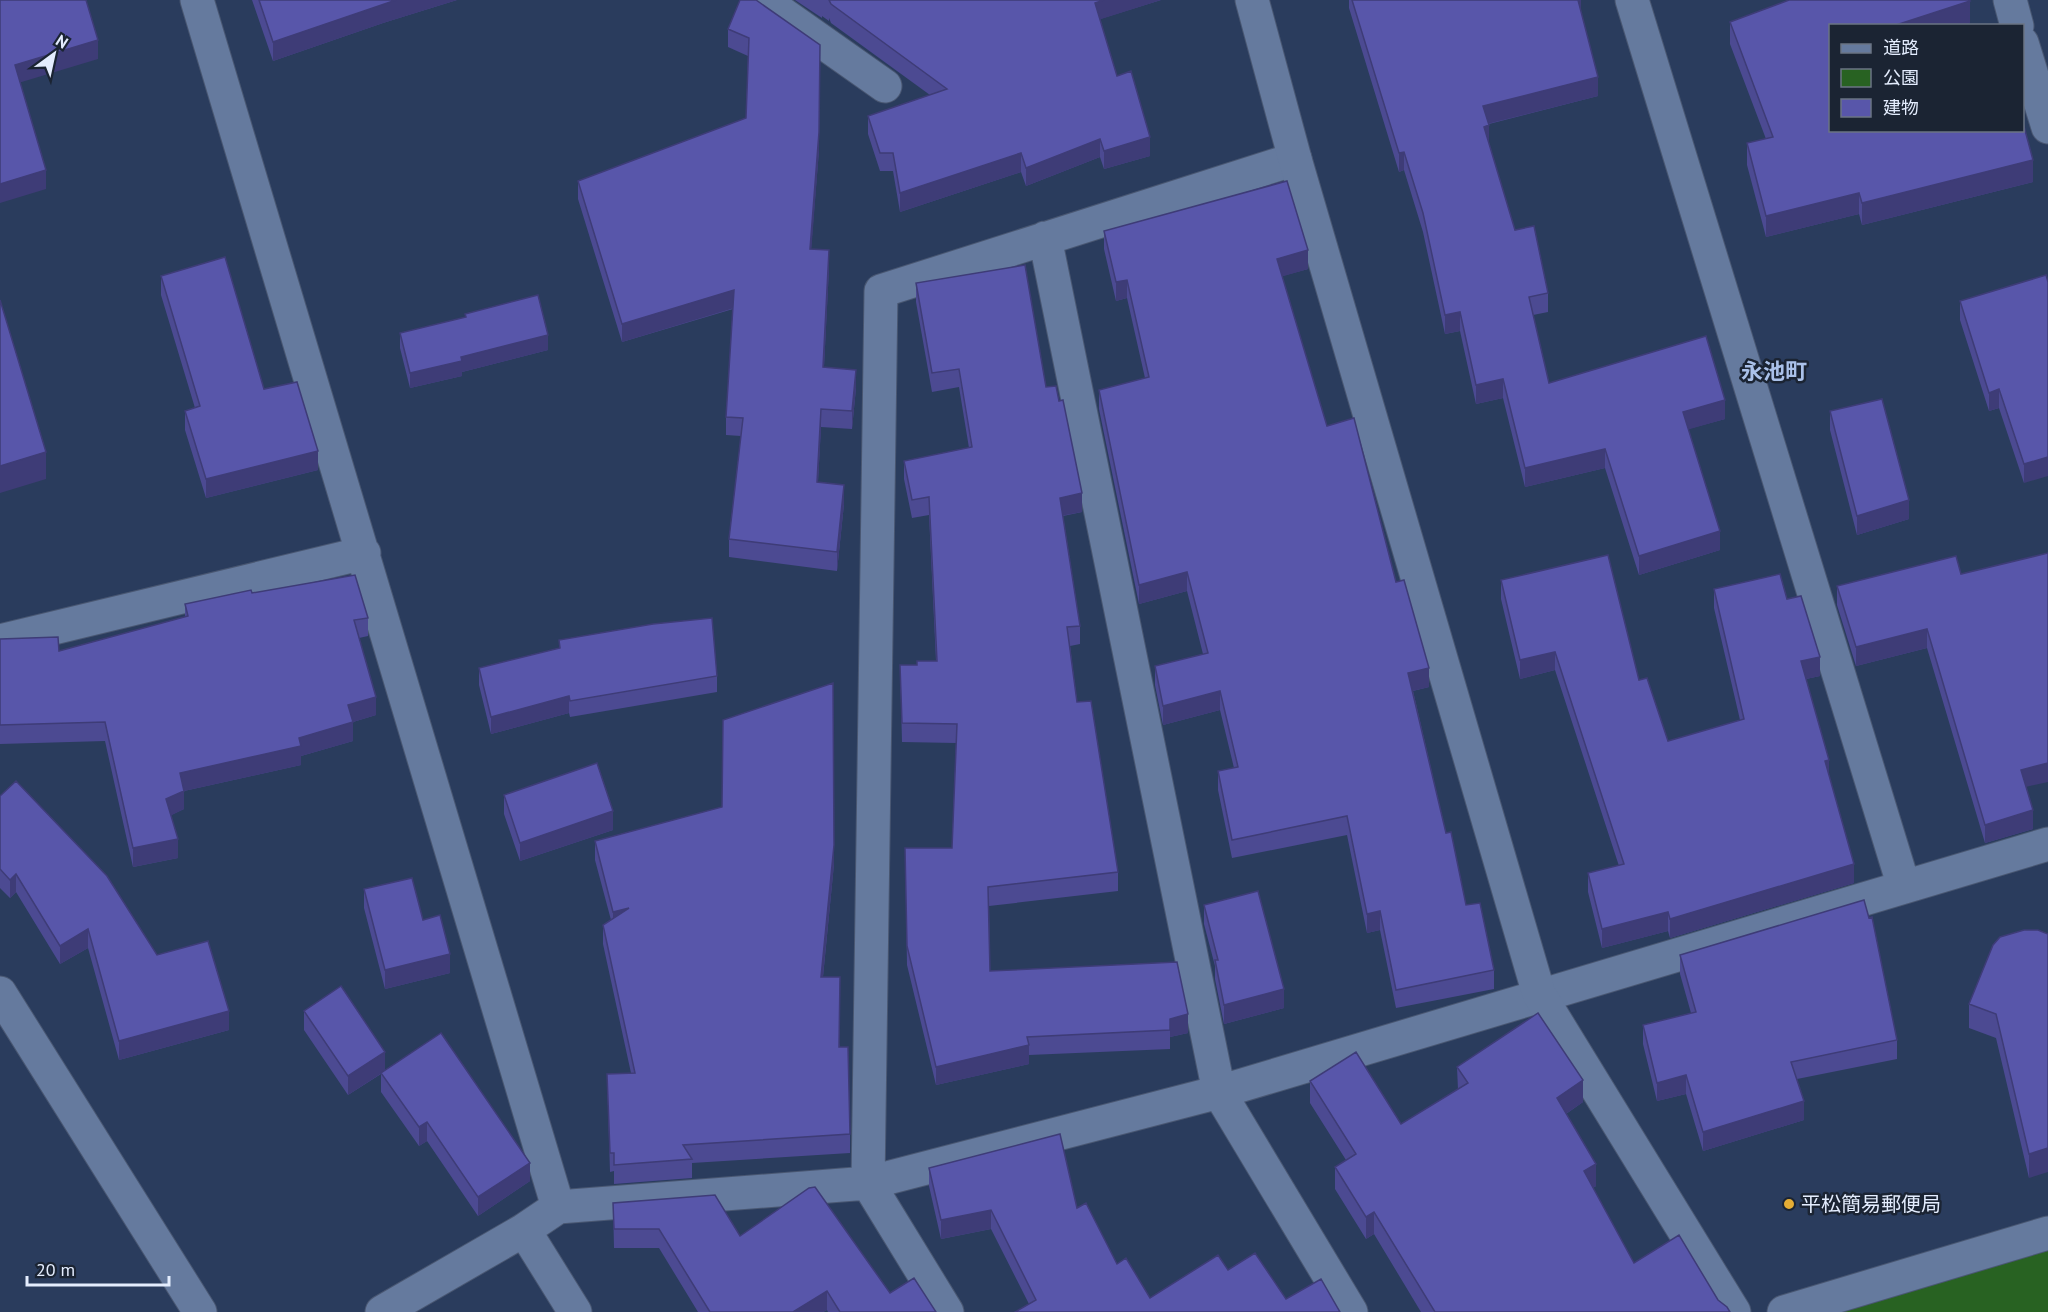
<svg xmlns="http://www.w3.org/2000/svg" width="2048" height="1312" font-family="'PT Sans','Noto Sans JP',sans-serif">
<rect width="100%" height="100%" fill="#2a3c5d"/>
<path fill="#286222" d="M2048,1233V1312H1784Z"/>
<g fill="none" stroke-linecap="round" stroke-linejoin="round">
<defs>
<path id="minor" d="M197,0L558,1207
M763,0L885,86
M1632,0L1904,887
M2010,0L2017,26
M2022,43L2048,127
M1045,238L1219,1092L1351,1312
M0,641L364,553
M0,993L200,1312
M524,1230L575,1312
M382,1312L524,1230L558,1207L868,1183L1219,1092L2048,844
M947,1312L868,1183L881,291L1295,159
M1784,1312L2048,1233"/>
<path id="tertiary" d="M1252,0L1295,159L1539,994L1734,1312"/>
</defs>
<use href="#minor" stroke="#495772" stroke-width="35"/>
<use href="#tertiary" stroke="#495772" stroke-width="35"/>
<use href="#minor" stroke="#657a9e" stroke-width="33"/>
<use href="#tertiary" stroke="#657a9e" stroke-width="33"/>
</g>
<path fill="#4c4a92" d="M252,0H457L383,23L273,61Z
M740,0L819,150L811,249L829,268L824,367L856,388L852,429L821,427L818,482L844,504L837,571L729,557V539L741,436L726,435V417L733,309L622,342L578,199V181L746,118L748,56L728,47V29Z
M795,0H1161L1100,19L1117,76L1150,156L1104,169L1100,157L1026,186L1021,172L900,212L893,171H880L868,134V116L930,95L831,23L829,18V21L822,16V18Z
M1349,0H1581V13L1598,96L1489,124V143L1515,230L1548,293V312L1533,315L1549,383L1725,419L1688,429L1720,550L1639,575L1605,468L1525,487L1503,398L1476,404L1460,331L1445,334L1423,232L1404,170L1399,172L1349,8Z
M1730,22L1970,23L1962,26H1830V130L2033,182L1862,225L1859,214L1766,237L1747,165V143L1766,139L1730,44Z
M1104,231L1308,269L1282,276L1327,426L1396,582L1429,687L1413,691L1446,833L1466,905L1494,970V989L1396,1008L1380,930L1367,933L1347,835L1232,858L1218,790V771L1234,768L1220,710L1163,725L1155,685V666L1203,654L1187,591L1139,604L1099,409V390L1145,378L1127,298L1116,301L1104,249Z
M161,276L264,389L318,470L206,498L185,430V411L195,408L161,295Z
M2048,282L2024,483L1999,408L1989,411L1960,320V301Z
M916,283L1046,387L1059,401L1082,512L1063,516L1080,626V644L1070,646L1077,702L1118,872V891L989,906L990,971L1188,1033L1170,1037V1049L1029,1055V1064L936,1085L907,965L905,848H952L956,743L902,742L900,665H917L936,661L929,515L912,518L904,479V461L969,448L959,387L932,392L916,302Z
M465,314L548,350L462,372V376L410,388L400,348V333L465,318Z
M1830,411L1909,519L1857,535L1830,430Z
M1961,574L2026,787L2033,829L1985,843L1927,648L1856,666L1837,605V586Z
M1501,580L1639,680L1668,741L1740,720L1714,608V589L1787,599L1820,676L1806,679L1854,883L1670,938L1668,931L1602,948L1588,892V873L1619,866L1555,670L1520,679L1501,599Z
M252,593L368,618V636L359,638L376,715L353,722V741L301,756V765L184,791V809L171,815L178,858L133,867L105,741L0,744V639L59,651L185,617V604Z
M559,640L717,676V692L570,717L569,713L491,734L479,685V668L559,648Z
M504,795L613,830L520,861L504,814Z
M0,796L157,955L229,1030L119,1060L88,948L60,964L16,892L10,898L0,888Z
M595,841L834,864L823,977L840,1047L850,1134V1153L692,1163V1178L614,1184V1171L610,1172L607,1074L631,1073L603,944V925L611,920L595,860Z
M364,889L423,920L450,973L385,989L364,908Z
M1204,905L1284,1008L1224,1024L1215,979V966L1204,924Z
M2048,934L2029,1178L1996,1038L1969,1028V1004Z
M1680,955L1897,1040V1059L1797,1079L1804,1120L1703,1151L1686,1094L1657,1101L1643,1044V1025L1691,1013L1680,974Z
M304,1011L385,1070L530,1181L478,1216L427,1141L419,1146L381,1092V1074L348,1095L304,1030Z
M1457,1067L1583,1102L1566,1114L1596,1186L1593,1188L1634,1263L1718,1300L1730,1312H1421L1374,1234L1366,1239L1335,1189V1167L1346,1160L1310,1103V1081L1401,1124L1458,1090Z
M929,1168L1077,1208L1117,1264L1150,1298L1228,1270L1286,1299L1029,1304L991,1229L941,1239L929,1186Z
M613,1203L740,1236L890,1293L936,1312H828L827,1310L823,1312H698L659,1248H614Z"/>
<path fill="#3e3c77" d="M396,0H457L383,23L273,61V42Z
M1104,0H1161L1095,21V3Z
M1577,0H1581V16Z
M1970,1V23L1962,26H1893Z
M98,40V59L15,84V65Z
M820,45L819,150L810,267V249Z
M1598,77V96L1483,125V106Z
M1489,125V144L1484,127Z
M1150,137V156L1104,169V151Z
M1100,139V157L1026,186V168Z
M1404,152V170L1399,172V153Z
M1021,153V172L900,212V193Z
M2033,160V182L1862,225V203Z
M46,170V189L0,203V184Z
M1859,193V214L1766,237V216Z
M829,250V268L823,386V367Z
M1308,250V269L1277,278V259Z
M1127,280V298L1116,301V282Z
M734,290V308L622,342V324Z
M1460,312V331L1445,334V315Z
M548,335V350L462,372V376L410,388V373L461,357Z
M856,370V388L852,429V411Z
M1503,379V398L1476,404V385Z
M1999,389V408L1989,411V393Z
M1725,400V419L1683,431V412Z
M821,409V427L817,500V482Z
M1605,449V468L1525,487V468Z
M318,451V470L206,498V479Z
M46,452V479L0,493V466Z
M2048,457V476L2024,483V464Z
M844,485V504L837,571V552Z
M1082,493V512L1060,516V498Z
M1909,500V519L1857,535V516Z
M1720,531V550L1639,575V556Z
M1187,572V591L1139,604V585Z
M1927,629V648L1856,666V647Z
M1555,652V670L1520,679V660Z
M1820,657V676L1801,680V661Z
M1429,668V687L1408,692V673Z
M1220,691V710L1163,725V706Z
M569,696V713L491,734V717Z
M376,697V715L353,722V741L301,756V765L184,791V809L166,818V799L180,773L348,705Z
M1829,760V779L1825,761Z
M2048,763V782L2021,788V770Z
M2033,810V829L1985,843V825Z
M613,811V830L520,861V843Z
M178,839V858L133,867V848Z
M834,845V864L821,996V977Z
M1854,864V883L1670,938V919Z
M16,874V892L10,898V880Z
M629,908L613,931V912Z
M1380,911V930L1367,933V914Z
M1668,912V931L1602,948V929Z
M88,929V948L60,964V946Z
M450,954V973L385,989V970Z
M1284,989V1008L1224,1024V1005Z
M229,1011V1030L119,1060V1041Z
M1188,1014V1033L1170,1037V1019Z
M1029,1045V1064L936,1085V1067Z
M385,1052V1071L348,1095V1076Z
M1686,1075V1094L1657,1101V1083Z
M1583,1080V1102L1557,1120V1098Z
M1804,1101V1120L1703,1151V1132Z
M427,1122V1141L419,1146V1127Z
M2048,1148V1172L2029,1178V1154Z
M530,1163V1181L478,1216V1197Z
M1596,1164V1186L1584,1193V1171Z
M991,1210V1229L941,1239V1220Z
M1374,1212V1234L1366,1239V1217Z
M827,1291V1310L823,1312H793Z"/>
<path fill="#5856aa" stroke="#3e3c77" stroke-width="1.5" d="M0,0H86L98,40L15,65L46,170L0,184Z
M259,0H396L273,42Z
M740,0H756L820,45L819,132L810,249L829,250L823,367L856,370L852,411L821,409L817,482L844,485L837,552L729,539L743,418L726,417L734,290L622,324L578,181L746,118L749,38L728,29Z
M829,0H1104L1095,3L1117,76L1131,71L1150,137L1104,151L1100,139L1026,168L1021,153L900,193L893,153H880L868,116L947,89L831,4Z
M1352,0H1578L1598,77L1483,106L1489,125L1484,127L1515,230L1534,226L1548,293L1529,297L1549,383L1706,336L1725,400L1683,412L1720,531L1639,556L1605,449L1525,468L1503,379L1476,385L1460,312L1445,315L1423,213L1404,152L1399,153Z
M1789,0H1969L1970,1L1893,26H1830V130H2022V119L2033,160L1862,203L1859,193L1766,216L1747,143L1773,137L1730,22Z
M1287,181L1308,250L1277,259L1327,426L1354,418L1396,582L1404,580L1429,668L1408,673L1446,833L1451,832L1466,905L1480,903L1494,970L1396,990L1380,911L1367,914L1347,816L1232,840L1218,771L1238,767L1220,691L1163,706L1155,666L1208,653L1187,572L1139,585L1099,390L1149,377L1127,280L1116,282L1104,231Z
M225,257L264,389L297,382L318,451L206,479L185,411L200,406L161,276Z
M1025,265L1046,387L1056,386L1059,401L1063,400L1082,493L1060,498L1080,626L1067,627L1077,702L1091,701L1118,872L988,887L990,971L1177,962L1188,1014L1170,1019V1030L1027,1037L1029,1045L936,1067L907,946L905,848H952L957,724L902,723L900,665H917V661H937L929,497L912,500L904,461L972,447L959,369L932,373L916,283Z
M2046,275L2048,282V457L2024,464L1999,389L1989,393L1960,301Z
M538,295L548,335L461,357L462,361L410,373L400,333L466,317L465,314Z
M0,300L46,452L0,466Z
M1882,399L1909,500L1857,516L1830,411Z
M2048,553V763L2021,770L2033,810L1985,825L1927,629L1856,647L1837,586L1956,556L1961,574Z
M1608,555L1639,680L1647,678L1668,741L1744,719L1714,589L1780,574L1787,599L1801,596L1820,657L1801,661L1829,760L1825,761L1854,864L1670,919L1668,912L1602,929L1588,873L1624,864L1555,652L1520,660L1501,580Z
M355,575L368,618L354,620L376,697L348,705L353,722L299,738L301,746L180,773L184,791L166,799L178,839L133,848L105,722L0,725V639L58,637L59,651L188,616L185,604L251,590L252,593Z
M712,618L717,676L570,701L569,696L491,717L479,668L560,648L559,640L653,624Z
M833,683L834,845L821,977H840L839,1047H848L850,1134L683,1145L692,1159L614,1165V1153H610L607,1074L635,1073L603,925L629,908L613,912L595,841L722,807L723,720Z
M597,763L613,811L520,843L504,795Z
M16,781L107,876L157,955L208,941L229,1011L119,1041L88,929L60,946L16,874L10,880L0,869V796Z
M412,878L423,920L440,915L450,954L385,970L364,889Z
M1258,891L1284,989L1224,1005L1215,960H1218L1204,905Z
M1864,900L1869,918L1872,917L1897,1040L1791,1062L1804,1101L1703,1132L1686,1075L1657,1083L1643,1025L1696,1012L1680,955Z
M2024,930H2038L2048,934V1148L2029,1154L1996,1014L1969,1004L1993,945L2000,937Z
M341,986L385,1052L348,1076L304,1011Z
M1538,1013L1583,1080L1557,1098L1596,1164L1584,1171L1634,1263L1679,1235L1718,1300L1727,1307L1730,1312H1435L1374,1212L1366,1217L1335,1167L1356,1154L1310,1081L1356,1052L1401,1124L1468,1083L1457,1067Z
M441,1033L530,1163L478,1197L427,1122L419,1127L381,1073Z
M1060,1134L1077,1208L1086,1203L1117,1264L1126,1258L1150,1298L1218,1255L1228,1270L1255,1253L1286,1299L1321,1279L1340,1312H1015L1036,1300L991,1210L941,1220L929,1168Z
M815,1187L890,1293L914,1278L936,1312H840L827,1291L793,1312H710L659,1229H614L613,1203L715,1195L740,1236L809,1188Z"/>
<circle fill="#e5ad35" stroke="#1b2433" stroke-width="2" cx="1789" cy="1204" r="6"/>
<g text-anchor="middle" dominant-baseline="central" stroke-width="5" stroke-linejoin="round" paint-order="stroke">
<g font-size="20" fill="#e4edfe" stroke="#1b2433" text-anchor="start">
<text x="1801" y="1204">平松簡易郵便局</text>
</g>
<g font-size="22" font-weight="bold" fill="#aac1e9" stroke="#1b2433">
<text x="1774" y="371">永池町</text>
</g>
</g>
<rect x="1829" y="24" width="195" height="108" fill="#1b2433" stroke="#6b7484" stroke-width="1.5"/>
<rect x="1841" y="44" width="30" height="9" fill="#657a9e" stroke="#6b7484" stroke-width="1.5"/>
<text x="1883" y="54" font-size="18" fill="#e4edfe">道路</text>
<rect x="1841" y="69" width="30" height="18" fill="#286222" stroke="#6b7484" stroke-width="1.5"/>
<text x="1883" y="84" font-size="18" fill="#e4edfe">公園</text>
<rect x="1841" y="99" width="30" height="18" fill="#5856aa" stroke="#6b7484" stroke-width="1.5"/>
<text x="1883" y="114" font-size="18" fill="#e4edfe">建物</text>
<g transform="translate(54 54) rotate(33)" stroke="#1b2433" stroke-width="4.5" paint-order="stroke">
<path d="M0-4.5L10 22L0 15L-10 22Z" fill="#e4edfe"/>
<text y="-9" font-size="16" font-weight="bold" text-anchor="middle" fill="#e4edfe">N</text>
</g>
<path d="M27 1276v9h142v-9" fill="none" stroke="#e4edfe" stroke-width="3"/>
<text x="36" y="1276" font-size="18" fill="#e4edfe" stroke="#1b2433" stroke-width="4.5" paint-order="stroke">20 m</text>
</svg>
